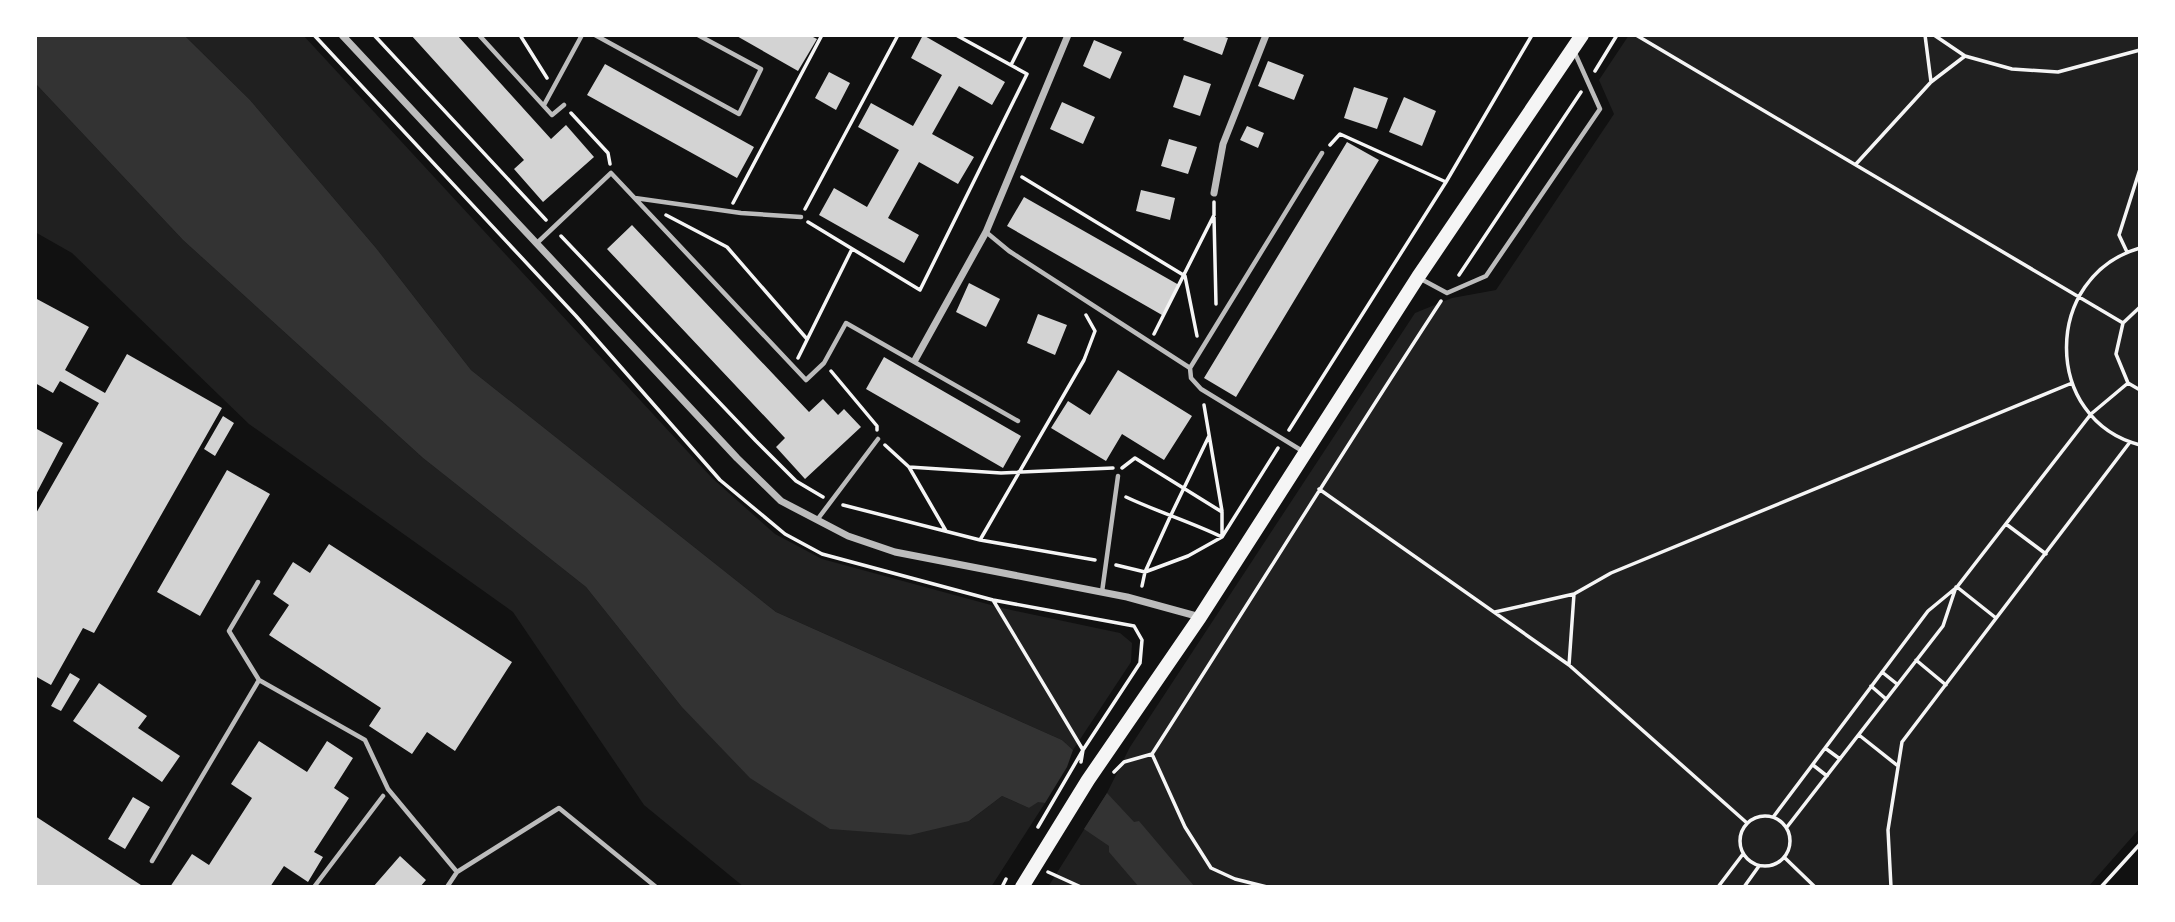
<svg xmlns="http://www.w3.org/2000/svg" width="2175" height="922" font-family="Roboto,sans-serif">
<rect width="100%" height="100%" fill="#111"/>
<path fill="#202020" d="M184,35H303L712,478L775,534L822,559L1002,608L1120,633L1132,643L1131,662L1073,750L1062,740L776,612L471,370L376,248L250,100Z
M1629,35H2140V828L2088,887H1048L1107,793L1130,747L1415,313L1452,298L1496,290L1614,114L1599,80Z
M35,83L183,240L423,458L586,587L681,706L969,821L1002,796L1029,808L1038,801L1045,803L991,887H744L644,805L513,612L249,424L72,253L35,232Z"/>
<path fill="#333" d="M35,35H184L250,100L376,248L471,370L776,612L1062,740L1073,750L1067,767L1045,803L1038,802L1029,808L1002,796L969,821L910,835L830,829L750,778L681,706L586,587L423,458L183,240L35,83Z
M1107,793L1134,822L1139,821L1195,887H1139L1109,852V846L1084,829Z"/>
<path fill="#d3d3d3" d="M411,35H457L551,139L566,125L594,157L543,202L514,169L524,160Z
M735,35H809L817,39L798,71Z
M923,35L1005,82L992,105L959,86L932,134L974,157L958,184L919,162L888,218L919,235L904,263L819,215L834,188L867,207L899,150L858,127L871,103L913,126L942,75L911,58Z
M1185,35H1219L1228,38L1222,55L1183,40Z
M1094,40L1122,52L1110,79L1083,66Z
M1268,61L1304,75L1294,100L1258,86Z
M605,64L754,147L737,178L587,95Z
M829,72L850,83L836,110L815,98Z
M1184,75L1211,84L1200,116L1173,107Z
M1354,87L1388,98L1377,129L1344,118Z
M1404,97L1436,111L1422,146L1389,132Z
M1062,102L1095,117L1083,144L1050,129Z
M1247,126L1264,133L1258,148L1240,140Z
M1169,139L1197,147L1188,174L1161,166Z
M1347,142L1379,160L1236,397L1204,378Z
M1141,190L1175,198L1170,220L1136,211Z
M1024,197L1179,285L1162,315L1007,226Z
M632,225L809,412L823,399L838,415L844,409L861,427L805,479L776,447L785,438L607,249Z
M969,283L1000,299L986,327L956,312Z
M35,298L89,327L65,370L105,393L127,354L222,408L94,633L83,628L51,685L35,676V515L99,403L60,381L53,393L35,383Z
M1038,314L1067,325L1055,355L1027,343Z
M884,357L1021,436L1003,468L866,389Z
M1118,370L1192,416L1164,460L1122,434L1106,461L1051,428L1068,401L1090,415Z
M223,416L234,423L215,456L204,449Z
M35,428L63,443L35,496Z
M227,470L270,494L200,616L157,592Z
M329,544L512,662L455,751L427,732L412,754L369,726L381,708L269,635L289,605L273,594L293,562L310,573Z
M70,673L80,679L61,711L51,706Z
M99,683L147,716L138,728L180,756L162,782L73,721Z
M259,741L307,772L327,741L353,758L334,788L349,798L314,852L323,857L308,882L284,866L270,887H170L192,854L209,865L252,798L231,784Z
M133,797L150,807L125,849L108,839Z
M35,816L127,876L144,887L35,886Z
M400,856L426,880L420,887H373Z"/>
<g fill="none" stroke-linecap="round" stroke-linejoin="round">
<path stroke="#f5f5f5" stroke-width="3.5" d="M314,35L576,316L720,480L785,534L822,554L993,600L1134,626L1142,640L1140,663L1083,750L1081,762
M374,35L546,220
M520,35L547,78
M1636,35L2123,323
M1925,35L1931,82L1965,56
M1934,35L1965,56L2012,69L2058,72L2140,50
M1011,65L1026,35
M1595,71L1617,35
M571,113L608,153L610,164
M1330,145L1340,134L1446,182
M1856,164L1931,82
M1022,177L1185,276L1197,336
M733,203L822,35
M805,209L898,35
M666,215L727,247L807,339
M1214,217L1216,304
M808,222L920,290L1027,74L956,35
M561,236L756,441L796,481L823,497
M2140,248C2042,276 2042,420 2140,445
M2127,252L2119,235L2140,169
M1459,275L1581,92
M2140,307L2123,323L2116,354L2128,383L2140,390
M1154,334L1214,215V202
M798,358L852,249
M831,371L877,426V430
M1204,405L1222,511
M1289,430L1446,182L1532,35
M885,445L909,467L946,531
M909,467L1001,473L1113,468
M1122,468L1135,458L1222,512V537C1191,522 1158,512 1126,497
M1319,489L1569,665L1747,823
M843,505L980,540L1095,560
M2006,524L2046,554
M980,540L1084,360L1095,331L1086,315
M1116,565L1145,572L1188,556L1222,537L1278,448
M1142,586L1145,572L1170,517L1209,436
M1957,587L1996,618
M993,600L1083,750L1038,827
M1495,612L1574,594
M1916,660L1946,685
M1569,665L1574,594L1611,573L2072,383
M1882,672L1897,684
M1871,686L1886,699
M1859,735L1898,766
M1825,748L1840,759
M1152,754L1185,827L1211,868L1235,879L1267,887
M1813,765L1827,776
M1114,772L1124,762L1152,754C1249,603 1343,451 1441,301
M1740 841a25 25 0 1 1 50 0a25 25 0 1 1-50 0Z
M1774,816L1928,611L1957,587L2091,414L2128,383
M1787,827L1943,626L1956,587
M1785,858L1815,887
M1048,872L1081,887
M1002,887L1006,879
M1718,887L1743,854
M1744,887L1759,866
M1891,887L1888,830L1902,742L2130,442
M2101,887L2140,844"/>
<path stroke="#bcbcbc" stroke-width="4.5" d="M479,35L552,115L564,105
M595,35L739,114L761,69L698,35
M544,105L582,35
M635,198L741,213L801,217
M986,232L1009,251L1190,368
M537,243L611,173L806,380L824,363L846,323L1018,421
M1421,279L1447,293L1486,276L1600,109L1574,51
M1304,452L1201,389L1191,378L1190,368L1322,153
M817,520L878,439
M258,582L229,631L259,680
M1102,592L1118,476
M152,861L259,680L365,740L388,789L457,872L559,808L656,887
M314,887L383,796
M447,887L457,872"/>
<path stroke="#bcbcbc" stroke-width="7" d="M342,35L737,458L781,501L848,536L895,552L1127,597L1200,617
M1214,193L1223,144L1266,35
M915,360L986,232L1068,35"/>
<path stroke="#f5f5f5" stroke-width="14" d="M1022,887L1088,780L1200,617L1418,277L1582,35"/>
</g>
<rect width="2175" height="922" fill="none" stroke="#ffffff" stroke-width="74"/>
</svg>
